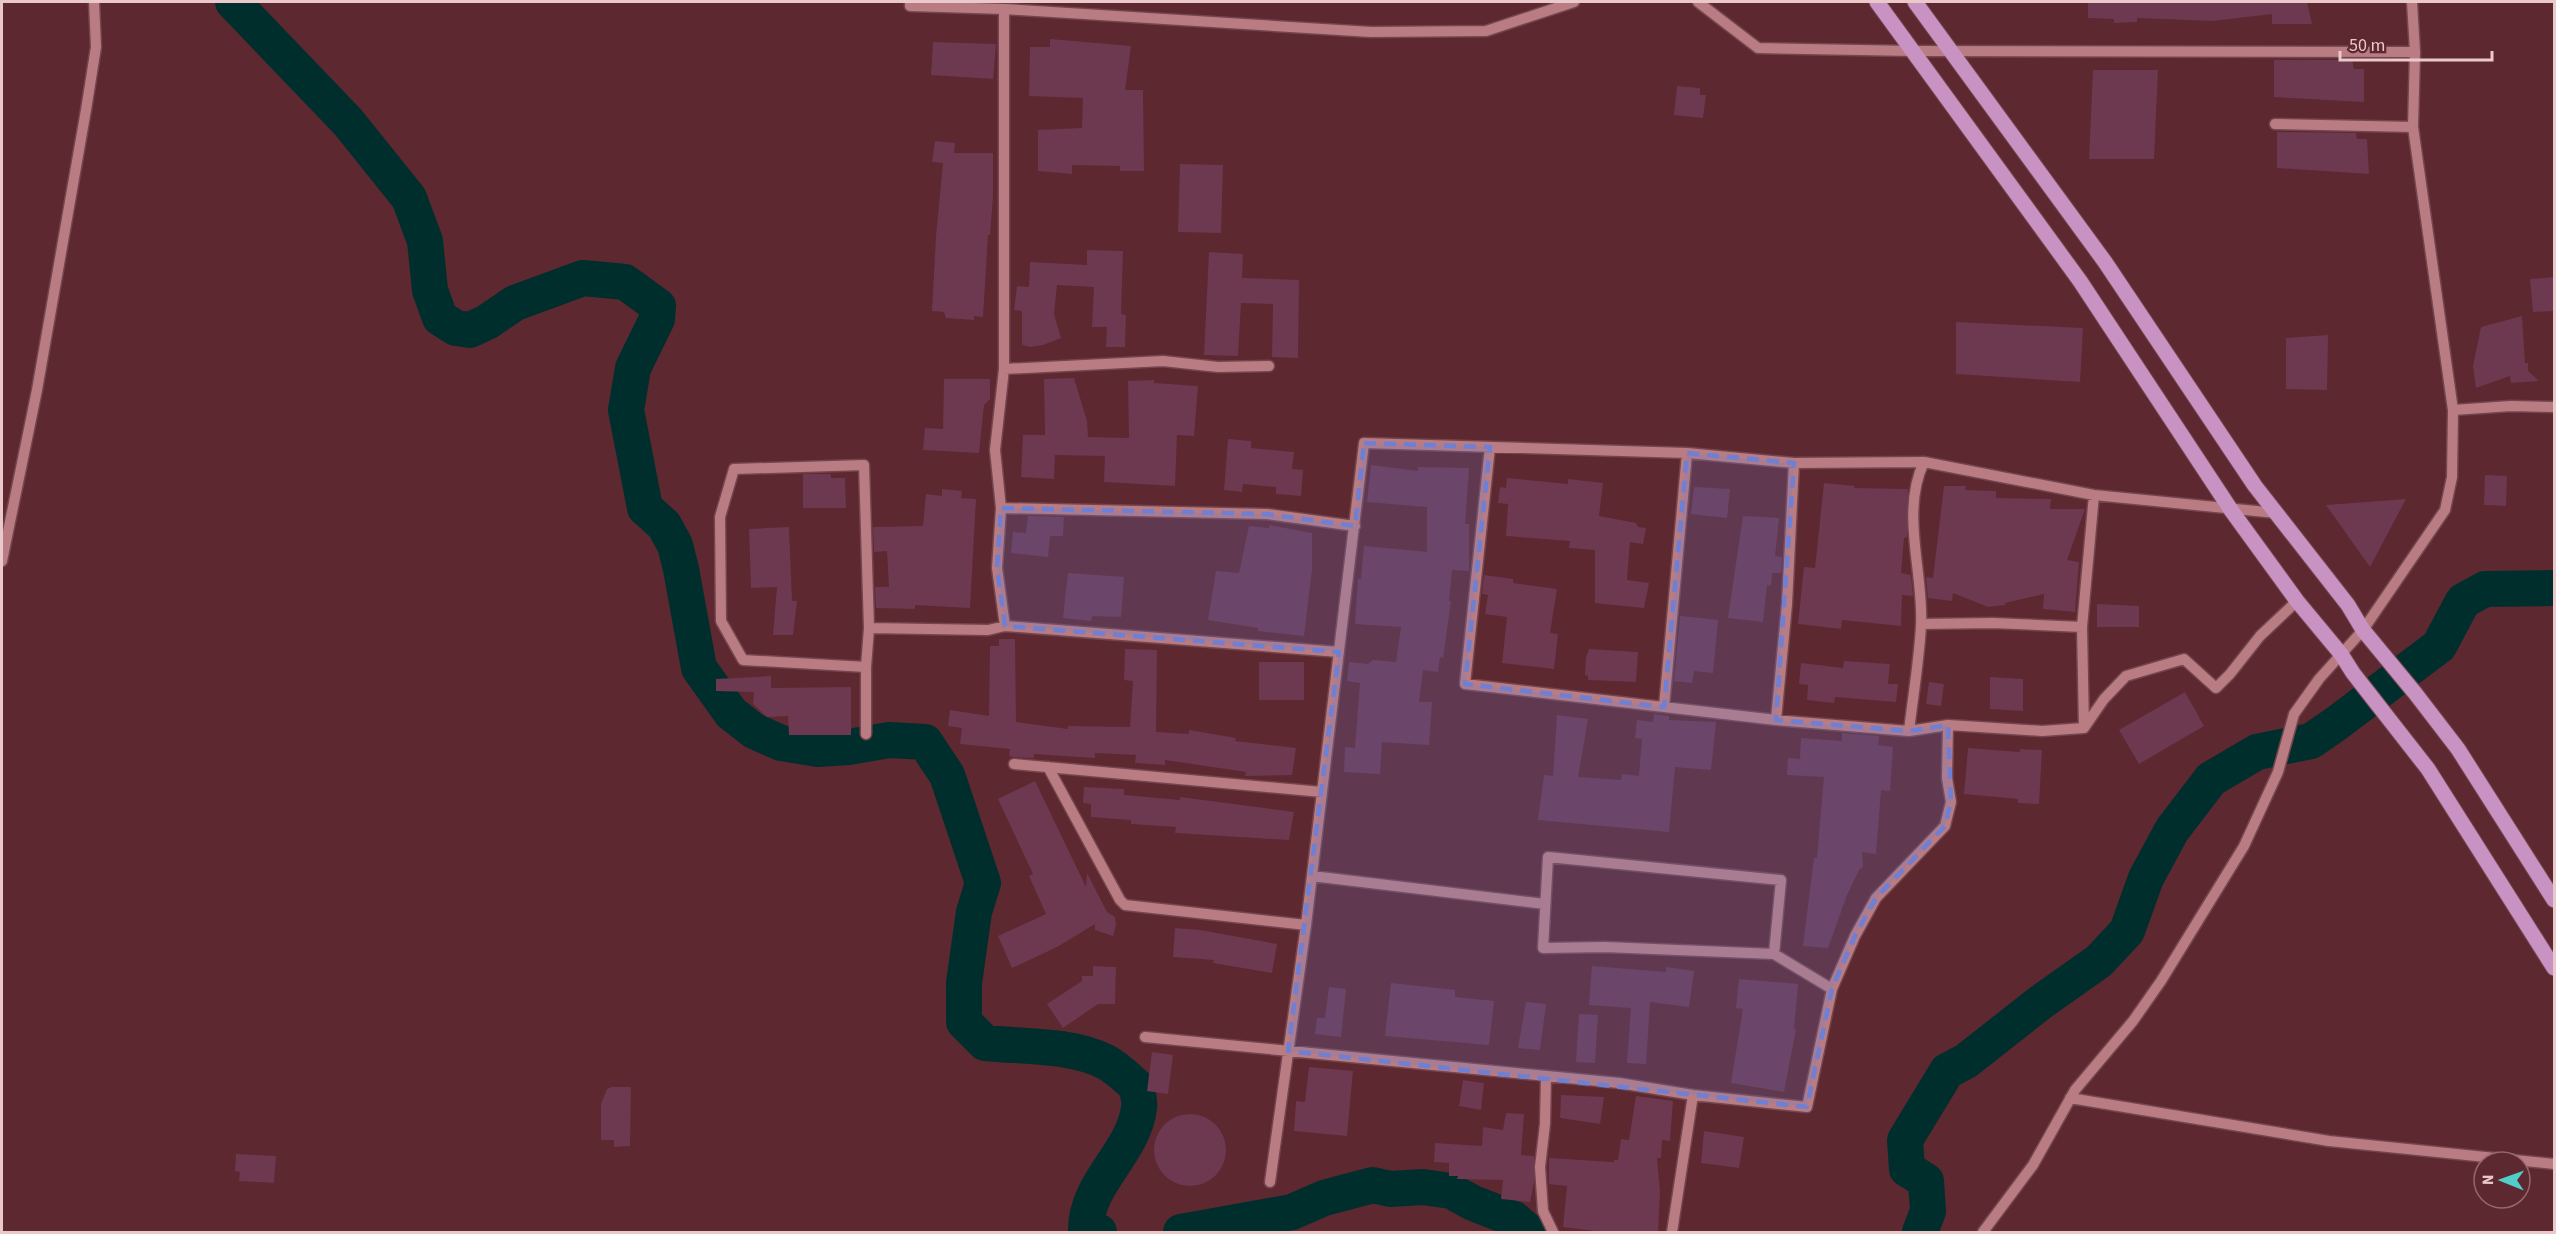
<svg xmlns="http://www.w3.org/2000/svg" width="2556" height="1234" font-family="'Source Sans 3',sans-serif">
<rect width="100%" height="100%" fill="#5d2830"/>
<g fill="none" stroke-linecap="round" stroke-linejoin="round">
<path stroke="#002e2d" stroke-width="36" d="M233,2L348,122L409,198L425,241L430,290L440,318L456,328L470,330L487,322L515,303L583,278L625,282L658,306L657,319L633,368L626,410L645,508L664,525L675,545L681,569L699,668L731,713L754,731L781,743L818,749L849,747L889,740L925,742L947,775L983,883L974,912L964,983V1022L985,1043C1025,1047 1069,1044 1106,1062C1117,1068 1127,1078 1136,1086C1138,1093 1140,1101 1139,1108C1133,1154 1086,1182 1086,1230L1099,1232
M1181,1232L1292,1212L1324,1198L1373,1185L1390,1189L1423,1187L1451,1191L1473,1203L1514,1219L1529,1232
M1920,1232L1928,1211L1926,1181L1907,1169L1905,1140L1947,1071L1966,1061L2041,1002L2099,961L2127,931L2146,878L2172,830L2211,779L2257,752L2311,741L2337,723L2439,646L2463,601L2485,589L2554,588"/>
</g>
<path fill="#6c3950" d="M2088,2H2307L2312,24H2272V14L2213,21L2137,18V22L2114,23V19L2088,18Z
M1050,39L1131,46L1125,90H1143L1144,171H1120V166L1072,165V174L1038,171V130L1082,128L1083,98L1029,96L1030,47H1050Z
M933,42L996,44L993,79L931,75Z
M2274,60H2352L2354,69H2364V102L2274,97Z
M2093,70H2158L2154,159H2089Z
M1677,86L1700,88V95H1706L1703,118L1674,115Z
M2277,132L2356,133L2357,139H2367L2369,174L2277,168Z
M935,141L955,143L954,153H993V197L990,235H988L983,317L974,316V320L946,318L944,312L932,311L936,236L943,163L932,162Z
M1180,164L1223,165L1221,233L1178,232Z
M1087,250L1123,251L1121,314L1126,315L1125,347H1106L1107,327H1092L1094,287L1057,285L1054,314L1061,338L1043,345L1031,347L1022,345V311L1014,310L1017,286L1029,287L1030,262L1087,265Z
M1209,252L1243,254L1242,278L1299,280L1298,358L1272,357L1273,304L1241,303L1238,356L1204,355Z
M2554,277V311L2533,312L2530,279Z
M2522,316L2525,363H2528V371L2539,381L2511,383L2510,376L2476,388L2473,366L2481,327Z
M1956,322L2083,328L2080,382L1956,374Z
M2328,335L2327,390L2286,389V338Z
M1074,378L1087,421L1088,437L1129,438L1128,381L1154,380V383L1198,386L1194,436L1177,435L1175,486L1104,482L1105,456L1055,455L1054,479L1021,477L1023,435H1045L1044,379Z
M944,379H990V399L984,405L979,453L923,450L925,428L943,429Z
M1228,439L1251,441V448L1294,452L1292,469L1303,470L1301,496L1276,494V487L1243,484L1242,492L1224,490Z
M1371,465L1418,471V467L1469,468L1465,524H1469V571L1452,570L1449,601H1451L1443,658L1440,657L1438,672L1423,670L1419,702H1432L1429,745L1382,742L1380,774L1344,772L1345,747L1355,748L1360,683L1347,681L1349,662L1368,664L1373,660L1396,662L1401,627L1355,624L1358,579H1361L1364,546L1427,552V507L1367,502Z
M803,474H831V478H845L846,508H803Z
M2485,475L2507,476L2506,506L2484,505Z
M1507,478L1568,484V479L1603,483L1599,516L1636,523L1638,527L1646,528L1643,544L1630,542L1627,580L1649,583L1644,608L1595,603V550L1569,548L1570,541L1506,536L1508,504L1498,503L1500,487L1506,488Z
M1824,483L1855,486L1854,488L1908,489L1907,537L1904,538L1901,573L1911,575L1913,596L1902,595L1901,626L1842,620L1841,629L1798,624L1804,567L1815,568Z
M1944,486H1966L1965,490L1996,491V498L2051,499L2050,509H2085L2067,560L2079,562L2075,612L2043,609L2044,594L2005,603V605L1988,607L1953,593L1952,601L1928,598L1926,577L1933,578Z
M1694,487L1730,489L1727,518L1691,514Z
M942,489L962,491L961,498L976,499L970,608L915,605V609L876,608L875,587H889L887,551L874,552L873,527L923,526L926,494L942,496Z
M2406,499L2370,567L2326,505Z
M1028,516L1064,517L1063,536H1050L1048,557L1011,553L1013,532L1026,533Z
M1743,516L1779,518L1775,556L1782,557L1781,573H1772L1771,586L1767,585L1763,622L1728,618Z
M1269,525L1312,533V569L1304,636L1258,631V628L1208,620L1216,571L1239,573L1249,526L1269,528Z
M789,527L792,601H797L793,635H773L777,587L751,588L749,529Z
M1068,573L1124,577L1121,617L1092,616L1091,621L1063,618Z
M1484,575L1513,579V583L1557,589L1550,633L1558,634L1554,669L1502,663L1507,617L1485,614L1488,595L1482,594Z
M2097,604L2139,606V627H2097Z
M1680,616L1718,620L1713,673L1694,671L1692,683L1674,681Z
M999,639H1015L1016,722L1068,729V726L1130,727L1133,681L1124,680L1125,649L1157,650L1156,732L1189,734V730L1236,738L1235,741L1296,748L1292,775L1245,776L1246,772L1165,760V765L1135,763L1136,755L1095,753V758L1034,754V758L1013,757L1009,756L1010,749L960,744L962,728L948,726L950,710L989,716L990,646H999Z
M1589,649L1638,652L1636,682L1588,680V676L1585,675L1586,657Z
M1844,661L1890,664L1888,684H1898L1896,702L1835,697L1834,703L1807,700L1808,685L1799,684L1801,663L1843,668Z
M1259,662H1304V700H1259Z
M771,676V688L851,687V735H789L788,716L767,717L753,704L754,692L716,691V679Z
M1990,677L2023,679V711L1990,709Z
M1929,682L1944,684L1941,706L1926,704Z
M2185,692L2204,726L2139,764L2119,730Z
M1654,714L1669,716V720L1716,722L1711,770L1675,767L1669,832L1538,820L1544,775L1553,776L1557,715L1588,719L1578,777L1621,780L1622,774L1639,776L1642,739L1635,738L1637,720L1653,722Z
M1842,733L1879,736L1878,745L1893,747L1890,791L1881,790L1876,854L1862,852L1863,867L1859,870L1847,895L1828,948L1803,946L1814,858H1817L1824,777L1787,775L1788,758L1800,759L1801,738L1842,741Z
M1968,748L2020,752V749L2042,750L2039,804L2018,803V799L1964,794Z
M1035,781L1086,887L1087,873L1107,912L1115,917L1116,925L1113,936L1095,930V924L1057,947L1012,968L998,936L1046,914L1029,876L1033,874L998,799Z
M1084,787L1124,789V795L1180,800V797L1294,812L1289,840L1175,833L1176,827L1131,824V820L1091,817V804L1083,803Z
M1175,928L1200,930L1277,944L1272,973L1213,963L1214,960L1173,957Z
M1093,966L1116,967L1115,1004H1098L1063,1028L1047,1004L1082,981V976H1093Z
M1592,966L1666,972V967L1694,971L1689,1007L1650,1002L1646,1064L1627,1063L1631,1008L1589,1005Z
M1739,979L1798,984L1794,1029H1796L1784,1092L1731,1083L1743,1009L1736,1008Z
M1391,983L1455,990V997L1494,1001L1489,1045L1385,1036Z
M1329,987L1346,989L1341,1037L1315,1034L1317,1018H1325Z
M1526,1002L1546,1004L1540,1050L1518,1048Z
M1579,1014L1598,1015L1595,1063L1576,1062Z
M1152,1052L1173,1055L1168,1094L1147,1091Z
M1309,1067L1353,1071L1347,1136L1294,1131L1296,1101L1305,1102Z
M1463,1080L1484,1083L1481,1110L1459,1106Z
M612,1087H631L630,1146L614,1147V1140H601V1104L607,1089Z
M1561,1095L1604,1097L1600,1124L1560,1118Z
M1636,1096L1673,1101L1670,1141L1662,1140L1661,1158H1657L1660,1191L1658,1233H1611L1563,1227L1567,1186L1549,1184V1158L1614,1162V1160H1618L1621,1139L1629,1140Z
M1506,1113L1524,1114L1521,1155L1534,1156V1182L1530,1202L1501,1199L1503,1180L1457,1179L1458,1176H1449V1163L1434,1162L1435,1143L1482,1146L1483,1127L1503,1130Z
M1154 1150a36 36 0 1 1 72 0a36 36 0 1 1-72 0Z
M1704,1131L1744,1137L1739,1168L1701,1163Z
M236,1154L276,1156L274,1183L239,1181L240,1172L235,1171Z"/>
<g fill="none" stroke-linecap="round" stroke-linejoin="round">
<defs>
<path id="minor" d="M910,2V6L1004,9L1371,32L1486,31L1574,2
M1698,2L1758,48L1913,51L2415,52
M1004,9V369L995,450L1001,508L1267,514L1355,526
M2275,124L2413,127
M1004,369L1163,361L1218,367L1269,366
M2453,410L2511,406L2554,407
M1490,447L1465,684L1776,720L1909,731L1948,725
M1001,508L997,568L1005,626
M2,561L37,390L86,110L96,47L94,2
M1921,624L1993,623L2082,627
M869,628L866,667L743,660L721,621L720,517L734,469L864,465L869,628L988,630L1005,626L1339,652
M1664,707L1687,453
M1776,720L1787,604L1794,463
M2084,728L2082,627L2094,495
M1909,731C1913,696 1919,661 1921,626C1924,573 1900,512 1924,462
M866,734V667
M1014,764L1322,792
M1048,767L1120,900L1125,905L1306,925
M1312,876L1545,904
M1774,954L1781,880L1548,857L1543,948L1605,947L1774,954L1832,989L1855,936L1876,898L1945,826L1951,802L1947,778L1948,725L2042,731L2084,728L2104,699L2126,676L2184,659L2216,688L2230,674L2260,636L2297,601
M1145,1037L1619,1083L1693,1095L1672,1232
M1546,1076L1545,1124L1540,1167L1543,1211L1553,1232
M1693,1095L1807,1107L1832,989
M2070,1098L2329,1141L2554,1164
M1270,1182L1306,925L1364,443L1687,453L1794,463L1924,462L2094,495L2276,513
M1983,1232L2033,1165L2075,1090L2133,1021L2161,981L2244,846L2278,772L2294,714L2319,679L2363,630L2445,510L2452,477L2453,410L2413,127L2415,52L2412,2"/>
<path id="major" d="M1877,2L2080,281L2231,510L2297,601L2341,654L2353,673L2428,769L2554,968
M1915,2L2105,262L2255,486L2348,605L2363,630L2415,693L2458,749L2554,900"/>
</defs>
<use href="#minor" stroke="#73464e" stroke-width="13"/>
<use href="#major" stroke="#73464e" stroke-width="17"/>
<use href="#minor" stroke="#ba7c83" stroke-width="10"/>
<use href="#major" stroke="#c893c2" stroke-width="15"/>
</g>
<path fill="#6f7fd3" fill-opacity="0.2" stroke="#6f7fd3" stroke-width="4.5" stroke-dasharray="12 8" stroke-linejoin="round" d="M1364,443L1490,447L1465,684L1664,707L1687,453L1794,463L1776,720L1909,731L1948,725L1951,802L1945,826L1876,898L1855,936L1832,989L1807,1107L1288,1051L1339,652L1005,626L997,568L1001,508L1267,514L1355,526Z"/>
<rect width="2556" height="1234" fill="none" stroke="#ebc9cb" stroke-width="6"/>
<g transform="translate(2502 1180) rotate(271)"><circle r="28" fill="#5d2830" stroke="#96686e" stroke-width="1.5"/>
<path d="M0-4.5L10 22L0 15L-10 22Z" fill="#53cdca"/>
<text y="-9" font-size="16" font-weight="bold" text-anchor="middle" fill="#ebc9cb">N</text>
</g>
<path d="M2340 51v9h152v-9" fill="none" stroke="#ebc9cb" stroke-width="3"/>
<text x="2349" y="51" font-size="18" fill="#ebc9cb" stroke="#5d2830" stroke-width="4.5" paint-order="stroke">50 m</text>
</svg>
